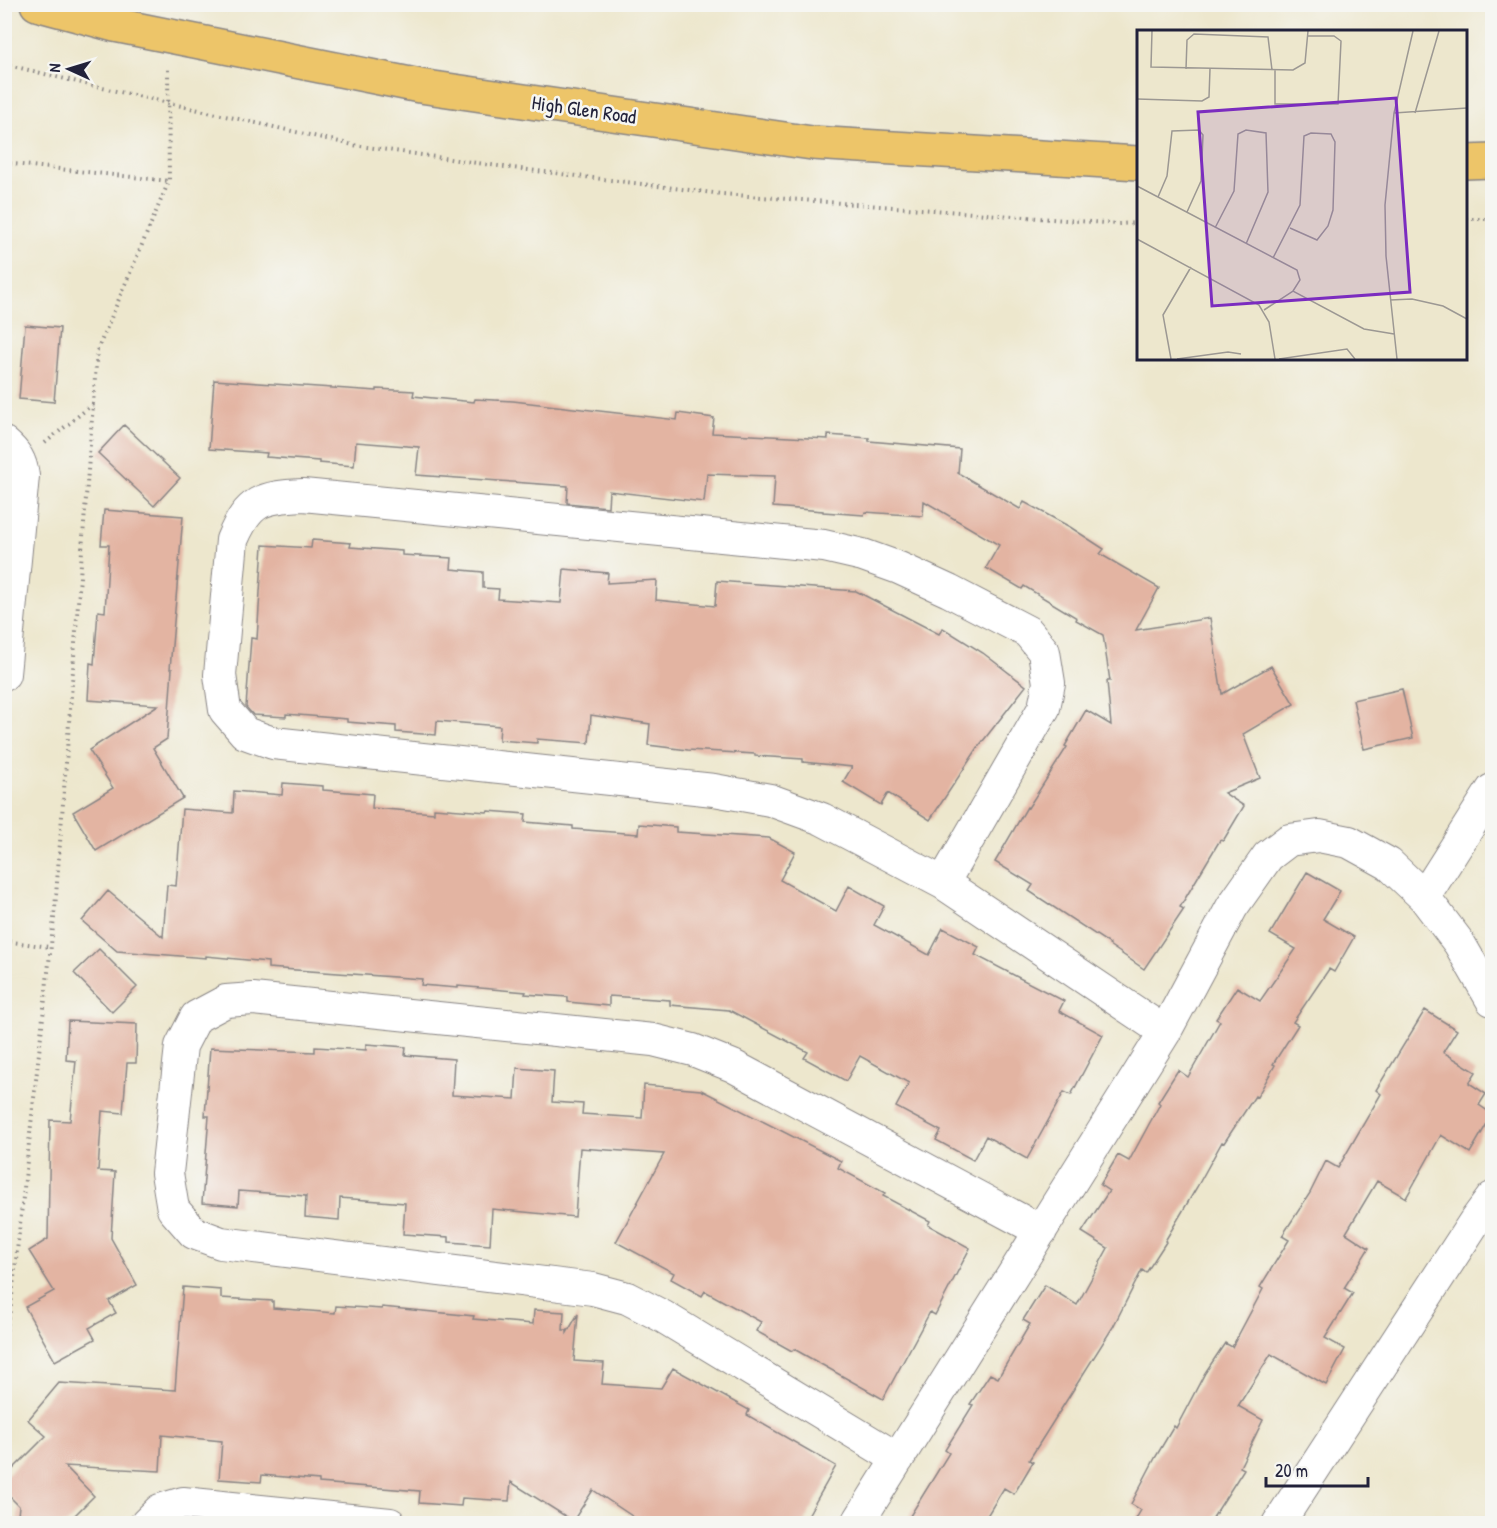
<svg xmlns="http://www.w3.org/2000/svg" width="1497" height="1528" font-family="'Patrick Hand',sans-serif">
<rect width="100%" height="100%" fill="#f6f6f2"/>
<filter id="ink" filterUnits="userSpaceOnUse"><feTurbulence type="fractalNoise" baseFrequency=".0167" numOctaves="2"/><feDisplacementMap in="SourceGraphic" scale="12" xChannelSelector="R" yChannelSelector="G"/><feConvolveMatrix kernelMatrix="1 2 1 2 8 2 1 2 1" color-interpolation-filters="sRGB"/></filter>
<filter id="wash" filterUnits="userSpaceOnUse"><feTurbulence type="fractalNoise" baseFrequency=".008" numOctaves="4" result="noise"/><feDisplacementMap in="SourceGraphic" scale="24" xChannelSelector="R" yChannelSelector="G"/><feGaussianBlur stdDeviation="1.35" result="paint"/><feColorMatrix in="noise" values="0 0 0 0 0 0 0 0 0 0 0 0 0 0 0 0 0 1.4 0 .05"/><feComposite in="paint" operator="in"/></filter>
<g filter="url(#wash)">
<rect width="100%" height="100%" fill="#ede7cd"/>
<g id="blocks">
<path fill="#e3b4a2" d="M25,325L60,328L54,402L19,399Z
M214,380L377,391V389L414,391L413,396L474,402L475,399L513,401L677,420L678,413L714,418L712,433L828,439V435L869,438V441L960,449L958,473L1020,509L1024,502L1070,527L1104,549L1100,554L1159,588L1136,630L1210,618L1222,694L1271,666L1294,704L1243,734L1260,778L1224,793L1244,806L1223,841L1220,840L1180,907L1184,909L1144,969L1109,945L1110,944L1029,891L1033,885L995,862L1027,807L1028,808L1067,747L1065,746L1086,710L1111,725L1107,681H1110L1103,635L1076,620L1077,618L1024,586L1022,589L986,568L999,545L924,501L923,516L865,512L864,515L823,512V511L773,507L775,476L707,474L704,502L609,491L608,507L567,503L568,486L416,475L419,447L356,442L354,466L319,463V461L266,457L267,453L209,449Z
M124,425L180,478L154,506L98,453Z
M104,510L183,516L170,669H172L167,739L153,748L183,798L96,851L73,812L113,788L89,750L158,705L88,700L90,663L94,664L98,611L105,612L109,545H101Z
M312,540L351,543L350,547L402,551V555L452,558L451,569L483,572V588L499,589L498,599L561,603L564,569L608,573L607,583L657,580L656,600L715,606L717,581L856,591L939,634L943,628L983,653L1026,686L979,746L930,820L888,793L881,805L843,782L852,767L803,762V759L755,756V754L688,750L648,745L650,724L591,715L589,743L537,739V743L499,740L500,726L437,721L436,735L396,732V726L347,722V719L286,714V717L253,715L246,707L251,638L257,639L263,545L311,548Z
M1402,689L1413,738L1364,749L1353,700Z
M283,783L323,786V790L373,794L372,808L434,813V808L487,812L488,811L526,814L525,822L573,826V829L638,834L639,824L676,827V832L769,838L795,852L780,880L836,911L849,886L884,906L874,925L929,955L943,928L979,947L975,955L1064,1001L1059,1011L1103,1035L1071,1095L1064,1092L1027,1159L986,1136L973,1160L936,1140L941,1131L896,1107L909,1083L860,1056L846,1081L804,1058L808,1052L729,1010L670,1005V1000L609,996V1006L568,1002V997L525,994L526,992L458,986V988L421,985L422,979L268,968V962L206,956V958L117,951L82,921L108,891L163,937L167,885L176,886L182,809L233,813L234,791L282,795Z
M1307,872L1340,891L1323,919L1354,937L1334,972L1329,969L1293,1022L1298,1025L1273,1064L1275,1065L1257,1097L1255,1096L1224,1143L1222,1142L1197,1187L1165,1241L1166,1242L1146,1273L1142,1270L1113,1327L1029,1460L1033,1462L1014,1494L1004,1488L982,1524H905L949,1453L945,1450L973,1405L970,1404L990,1374L998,1378L1030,1324L1023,1320L1045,1285L1077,1305L1108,1248L1082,1232L1109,1191L1100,1185L1118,1155L1129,1161L1160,1104L1158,1102L1178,1070L1188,1077L1220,1021L1216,1019L1237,987L1260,1001L1296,949L1270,934Z
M99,949L137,987L112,1012L74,973Z
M1425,1010L1457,1030L1443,1052L1476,1072L1469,1083L1486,1094L1479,1105L1492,1114V1115L1470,1153L1441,1135L1406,1198L1377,1181L1346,1233L1369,1248L1344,1288L1353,1293L1325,1338L1345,1349L1326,1385L1271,1354L1238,1406L1263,1420L1240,1467L1244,1469L1209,1524H1133L1141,1510L1131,1504L1155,1458L1174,1426L1176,1428L1205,1373L1225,1343L1232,1347L1263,1289L1260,1287L1289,1240L1282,1236L1310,1193L1326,1161L1338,1168L1381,1094L1376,1090Z
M68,1021L137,1024L136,1063H127L123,1113L102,1111L98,1171L115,1172L111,1238L137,1285L109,1301L116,1313L89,1328L95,1339L55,1361L25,1307L54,1291L29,1251L48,1239L50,1120L70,1121L76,1061L66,1060Z
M366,1044L406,1047L405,1055L454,1059L452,1095L515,1099L517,1068L554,1071L552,1102L583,1104L582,1114L642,1118L644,1085L701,1090L841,1161L838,1168L885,1193L883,1196L930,1221L928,1225L970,1248L935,1315L930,1312L883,1399L794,1349L792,1351L756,1331L761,1322L705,1291L702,1296L671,1279L674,1273L616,1242L664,1154L580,1148L575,1217L492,1209L490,1245L449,1242V1237L403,1234L405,1203L340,1198L339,1220L305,1217L306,1196L239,1191L238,1206L202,1203L209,1116H205L210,1048L315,1052V1047L366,1050Z
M183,1287L221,1290V1298L273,1301V1308L335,1313L336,1306L382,1309V1307L474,1316L473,1319L533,1324L534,1310L564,1312L563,1330H567V1333L578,1314L574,1361L604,1363L602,1384L661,1388L673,1368L749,1410L747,1415L836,1466L803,1524H644L593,1490L573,1521L511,1482L509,1501L462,1498L461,1506L419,1503L420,1491L319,1483V1480L262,1475L261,1482L219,1479L222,1441L162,1435L160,1471L65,1466L94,1496L66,1524H17L19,1506L4,1491V1478L46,1436L28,1420L59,1383L175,1390Z"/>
</g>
</g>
<g filter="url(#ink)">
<use href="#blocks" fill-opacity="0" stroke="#888484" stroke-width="1.5"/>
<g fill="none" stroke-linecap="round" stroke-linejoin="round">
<defs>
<path id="minor" d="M4,443C16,453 21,461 23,476L4,674
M1492,790L1424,897L1459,943L1492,1000
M943,883L1044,708L1049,683L1044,652L1028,632L949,591L899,568L863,555L824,546L303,495C262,497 249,500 232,540L220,675L225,710L245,733L273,743L714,790L770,800L822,819L943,883L1165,1032
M898,1459L662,1316L627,1298L593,1289L221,1243L194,1233L173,1209L167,1173L181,1046L196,1017L226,1001L253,999L653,1040L693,1050L733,1066L1041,1231
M146,1524L160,1510L183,1503L390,1524
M857,1524L1165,1032L1232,907L1268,856L1289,840L1319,836L1349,842L1389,864L1424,897
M1278,1524L1475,1221L1492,1198"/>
<path id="primary" d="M37,4L115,25L420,86L812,143L1138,163
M1466,162L1492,161"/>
</defs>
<use href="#minor" stroke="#888484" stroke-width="34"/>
<use href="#primary" stroke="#888484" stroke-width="36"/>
<path stroke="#888484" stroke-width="4" stroke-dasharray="1.5 4.5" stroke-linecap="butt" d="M4,64L98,87L353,145L505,167L722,194L1118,224L1138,223
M4,163L169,181
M1466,219H1492
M45,443L93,404
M4,941L50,947
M4,1342L11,1305L55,909L97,351L169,181L168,69"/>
<use href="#minor" stroke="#fff" stroke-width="32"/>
<use href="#primary" stroke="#edc569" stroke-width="33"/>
</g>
</g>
<g text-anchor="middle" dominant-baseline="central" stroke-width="5" stroke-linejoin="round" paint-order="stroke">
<g font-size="20" fill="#22223b" stroke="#f6f6f2">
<text transform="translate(584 109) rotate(8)">High Glen Road</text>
</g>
</g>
<g transform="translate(1137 30)">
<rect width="330" height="330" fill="#ede7cd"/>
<path fill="none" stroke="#9c9893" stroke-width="1.5" d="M15,1L14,37L156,40L168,33L171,1M49,39L50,10L57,4L131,7L135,40M138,40V74H201L204,11L197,6H171M0,69L65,71L72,67L73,39M257,83L330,78M278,83L302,1M0,156L160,240L163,250L156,261M21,167L30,146L35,101L62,100L66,105L64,151L50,182M78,198L97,161L101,104L109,100L129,103L131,162L109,214M0,209L122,275L132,292L138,329M136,228L163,175L167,106L174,103L194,104L198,112L196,180L191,196L180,210L153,198M253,270L275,269L306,276L330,289M127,280L156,261L227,299L257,304M34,329L26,285L54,237M40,329L91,322L104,324M142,329L210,319L218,329M260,329L249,226L248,175L257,83L276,1"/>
<path fill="#7b2cbf" fill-opacity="0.15" stroke="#7b2cbf" stroke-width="3" d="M259,68L273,262L75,276L61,82Z"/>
<rect width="330" height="330" fill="none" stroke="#22223b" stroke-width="3"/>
</g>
<rect width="1497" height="1528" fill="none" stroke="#f6f6f2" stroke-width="24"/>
<g transform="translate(69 69) rotate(274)" stroke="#f6f6f2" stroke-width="4.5" paint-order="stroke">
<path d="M0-4.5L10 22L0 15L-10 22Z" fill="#22223b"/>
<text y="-9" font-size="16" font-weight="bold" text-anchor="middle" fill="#22223b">N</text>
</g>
<path d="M1266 1477v9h102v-9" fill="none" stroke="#22223b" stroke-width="3"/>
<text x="1275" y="1477" font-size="18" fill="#22223b" stroke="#f6f6f2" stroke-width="4.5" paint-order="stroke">20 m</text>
</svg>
